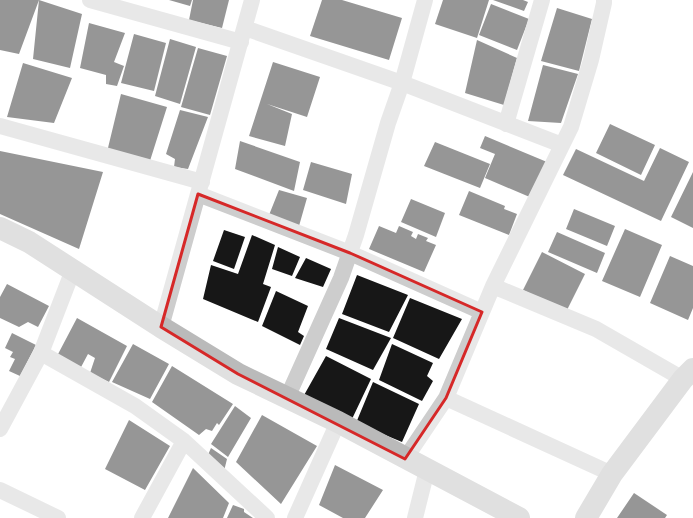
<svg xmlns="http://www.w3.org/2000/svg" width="693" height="518" font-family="'Open Sans',sans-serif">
<rect width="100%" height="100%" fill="#fff"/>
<path fill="#171717" d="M0,0H39L19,54L0,50Z
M39,0L82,14L70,68L33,59Z
M169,0H192L190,6Z
M193,0H229L222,28L189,20Z
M322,0H342L402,18L389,60L310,36Z
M443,0H489L477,38L435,24Z
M493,0H523L528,2L524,11Z
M491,4L529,19L517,50L479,35Z
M557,8L592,19L579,71L541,61Z
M89,23L125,33L114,62L124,66L117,86L106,84V75L80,68Z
M134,34L166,43L154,91L121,83Z
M170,39L196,47L180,104L155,96Z
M477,40L517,58L504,105L465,93Z
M198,48L227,56L210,115L181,107Z
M273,62L320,77L307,117L267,104L292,114L285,146L249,136Z
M23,63L72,78L54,123L7,117Z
M543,65L578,74L561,123L528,121Z
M121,94L167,107L149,164L107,152Z
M180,110L208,117L188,169L174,167L175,159L166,154Z
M610,124L655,145L641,175L596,153Z
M485,136L547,162L532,198L485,178L495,154L480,148Z
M240,141L300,162L294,191L235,169Z
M435,142L490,164L480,188L424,166Z
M660,148L689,162L661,221L563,175L576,149L644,181Z
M0,151L103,172L79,249L0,214Z
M311,162L352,174L346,204L303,190Z
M693,172V228L671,217Z
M279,190L307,198L299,226L269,215Z
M469,191L505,206L504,209L517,214L509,235L459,215Z
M411,199L445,213L436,237L401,222Z
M574,209L615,226L607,246L566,229Z
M379,226L396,233L399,226L413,232L411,236L416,239L418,234L428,238L426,241L436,245L424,272L369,249Z
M625,229L662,245L640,297L602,281Z
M224,230L245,237L234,269L213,261Z
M557,232L605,253L597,273L548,252Z
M252,235L275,245L263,284L271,287L258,322L203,299L211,265L238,274Z
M278,247L300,257L292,276L272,269Z
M542,252L585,274L566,312L523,290Z
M670,256L693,266V308L688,320L650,303Z
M306,258L331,269L323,287L295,278Z
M357,275L408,295L389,332L342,314Z
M7,284L49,306L38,327L28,322L19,327L0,318V297Z
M276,291L308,306L298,332L304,336L300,345L262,326Z
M410,298L462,319L439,359L393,338Z
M77,318L127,346L109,382L90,373L95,358L88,354L80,369L57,356Z
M339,318L391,338L373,370L326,349Z
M12,333L36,345L20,376L9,371L15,359L10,357L13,352L5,348Z
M133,344L169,364L150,399L112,382Z
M392,344L433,363L427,376L433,381L422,401L379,380Z
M326,356L371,379L352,419L303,397Z
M172,366L233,404L219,425L217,423L212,431L206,429L199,435L152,402Z
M373,382L419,404L402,442L356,423Z
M235,406L251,418L228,457L211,444Z
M262,415L317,446L281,504L236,462Z
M129,420L170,446L145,490L105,469Z
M211,448L227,459L224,471L207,457Z
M335,465L383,490L365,518H343L319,505Z
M193,468L229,503L223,518H168Z
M634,493L667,515L665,518H617Z
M233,505L244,509V512L253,518H227Z"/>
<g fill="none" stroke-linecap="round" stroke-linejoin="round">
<path stroke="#cdcdcd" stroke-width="16" d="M90,0L241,42
M245,28L402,83L562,145
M506,124L542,0
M0,126L202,182
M198,194L350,253L482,312
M493,286L596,329L683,379
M161,327L252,0
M41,353L135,406L184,441L267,518
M287,398L341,278L356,235L388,123L402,83L425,0
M446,398L612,474
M0,429L41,353L73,270
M405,459L446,398L493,286L571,127L591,60L604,3V0
M0,490L58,518
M142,518L184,441
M295,518L338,422
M415,518L427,470"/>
<path stroke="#bababa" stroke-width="22" d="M0,228L29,242L161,327L238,374L338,422L519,518
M586,518L612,474L683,379L693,369"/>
</g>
<path d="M0 0H693V518H0ZM198,194L350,253L482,312L446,398L405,459L238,374L161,327Z" fill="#fff" fill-opacity=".55" fill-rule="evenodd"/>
<path fill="none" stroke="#d62828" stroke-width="3" stroke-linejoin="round" d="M198,194L350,253L482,312L446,398L405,459L238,374L161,327Z"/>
</svg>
